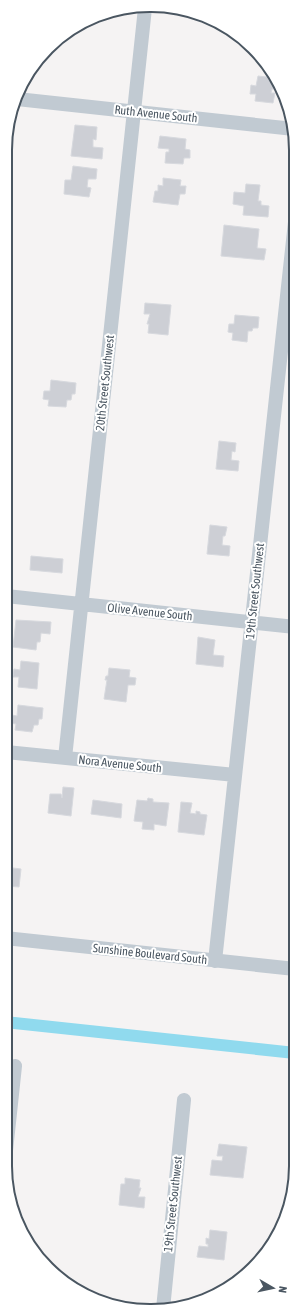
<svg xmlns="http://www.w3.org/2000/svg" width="301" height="1316" font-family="'Asap Condensed',sans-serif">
<rect width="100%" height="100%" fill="#f5f3f3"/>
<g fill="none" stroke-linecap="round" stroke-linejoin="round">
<path stroke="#90daee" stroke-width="12" d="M5,1022L295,1053"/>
</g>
<path fill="#cdcfd5" stroke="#d7d9de" d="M258,76L275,78L281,86L282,90L272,89L271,93H275L273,103L255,101L256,94H250L251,85L256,86Z
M75,125L97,127L96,140L93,139V147L103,148L102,159L71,156Z
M160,136L186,139L185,149L190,150V158H184L183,164L165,163L166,152H169V149L158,148Z
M73,166L97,169L96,179H88L87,187L91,188L89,197L64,194L65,180H71Z
M163,178L181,180L180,186H186L185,194H180L178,205L153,202L155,191H158V185L163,186Z
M246,184L260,185L258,201H261V205L269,206L268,217L243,215L244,206L233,204L234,192L245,193Z
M6,204L11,205L8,233L6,232Z
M224,225L259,229L257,248L266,249L264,260L221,256Z
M145,303L171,305L168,335L148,333L149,324H147L150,314H144Z
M235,315L259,317L258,328H253L252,331H248L247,342L232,340L233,333L228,332L229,324H234Z
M51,380L76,383L75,394H72L71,400H67L66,407L48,406L49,400L43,399L44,391H50Z
M219,441L236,443L235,452L232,451L231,460L239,461L238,471L216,469Z
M210,525L227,527L225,536H223L222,545L230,546L229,556L207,554Z
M31,556L63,559L62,573L30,570Z
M16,620L51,622L50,634L41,633L40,642H37L36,650L13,647Z
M198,637L215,640L213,655L224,656L223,667L196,664Z
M21,661L39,663L37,689L18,687L19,677H13L14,669L20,670Z
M109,668L130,670L129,677L136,678L135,685H128L126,702L104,699L107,680H105L106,676H108Z
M18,705L43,708L42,719H39L38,725H34L32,732L15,730L16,724L10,723L12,715L17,716Z
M63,787L74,788L71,816L48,813L50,794H61L62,798Z
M148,798L153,799V802L169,803L166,826L154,824V830L142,829L143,822L134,821L137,800L147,801Z
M93,800L122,804L121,818L91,814Z
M181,802L192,803L190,813L196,814V811L200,812V814L207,815L204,835L178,832Z
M5,867L21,869L19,887L7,886L5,889Z
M219,1144L247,1147L243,1178L210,1175L212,1160L222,1161L223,1156H217Z
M125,1178L140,1180L139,1188H141L138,1197H145L144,1208L119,1205L121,1184H125Z
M210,1230L227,1232L224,1260L197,1257L199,1246L208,1247V1244H206V1238L209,1239Z"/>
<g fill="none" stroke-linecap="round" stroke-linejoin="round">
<path stroke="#c1cad2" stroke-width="14" d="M17,99L294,129
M6,596L295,627
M6,752L235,775
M65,758L145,8
M5,938L295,969
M215,961L295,222
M5,1160L15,1066
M163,1309L184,1100"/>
</g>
<g text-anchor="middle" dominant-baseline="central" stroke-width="4" stroke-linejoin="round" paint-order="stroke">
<g font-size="12" fill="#4a5661" stroke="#fff">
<text transform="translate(156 114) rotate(6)">Ruth Avenue South</text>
<text transform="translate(105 383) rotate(-84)">20th Street Southwest</text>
<text transform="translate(255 591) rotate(-84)">19th Street Southwest</text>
<text transform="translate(150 612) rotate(6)">Olive Avenue South</text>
<text transform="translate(120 764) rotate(6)">Nora Avenue South</text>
<text transform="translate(150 954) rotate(6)">Sunshine Boulevard South</text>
<text transform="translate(173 1204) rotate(-84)">19th Street Southwest</text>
</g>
</g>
<path d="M0 0H301V1316H0ZM150 12H151A138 138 0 0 1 289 150V1166A138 138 0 0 1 151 1304H150A138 138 0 0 1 12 1166V150A138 138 0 0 1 150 12Z" fill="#fff" fill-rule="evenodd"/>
<path fill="none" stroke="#4a5661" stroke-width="2" d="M150 12H151A138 138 0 0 1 289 150V1166A138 138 0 0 1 151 1304H150A138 138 0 0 1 12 1166V150A138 138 0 0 1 150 12Z"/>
<g transform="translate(273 1288) rotate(99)" stroke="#ffffff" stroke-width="3" paint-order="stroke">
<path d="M0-3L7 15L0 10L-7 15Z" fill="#4a5661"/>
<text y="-6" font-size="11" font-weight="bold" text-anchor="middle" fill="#4a5661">N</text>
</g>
</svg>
